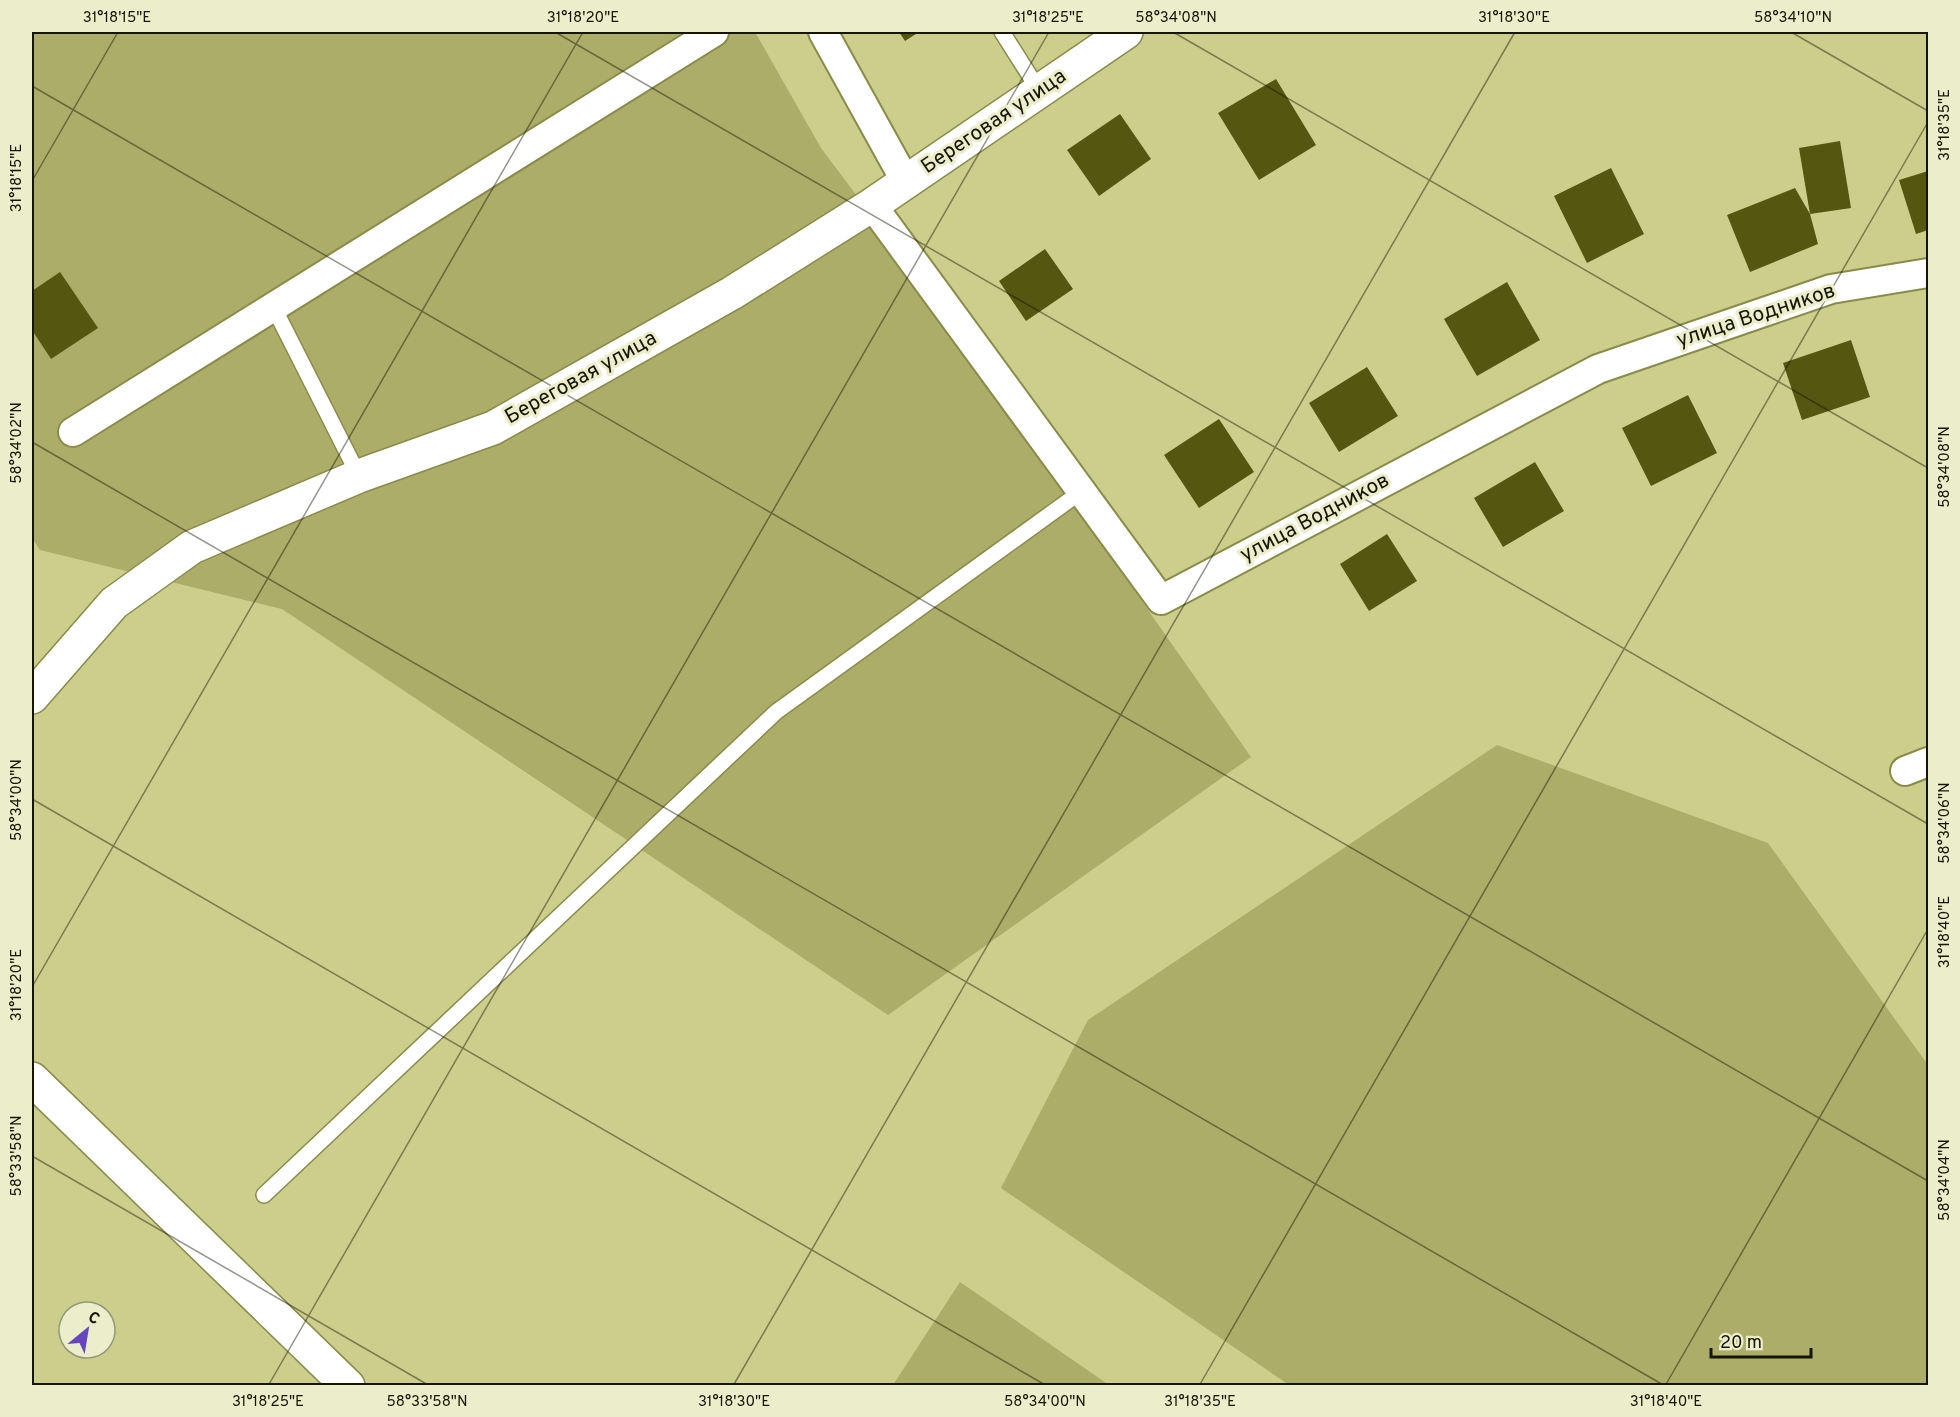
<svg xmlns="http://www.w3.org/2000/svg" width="1960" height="1417" font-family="Overpass,sans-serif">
<rect width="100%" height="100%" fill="#cccf8b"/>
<path fill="#abad68" d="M32,32H755L821,148L869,212L1251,757L888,1015L282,609L40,550L32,538Z
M1497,745L1768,843L1928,1065V1385H1289L1001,1188L1088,1020Z
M960,1282L1109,1385H893Z"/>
<path fill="#55560f" d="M899,32H919L905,41Z
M1276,79L1316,145L1259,180L1218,113Z
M1120,114L1151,159L1099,196L1067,150Z
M1840,141L1851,208L1810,214L1799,148Z
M1611,168L1644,234L1587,263L1554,196Z
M1928,171V230L1916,234L1899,180Z
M1795,188L1810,214L1818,244L1750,272L1727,215Z
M1045,249L1073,289L1026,321L999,281Z
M60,272L98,328L51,359L32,330V291Z
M1507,282L1540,340L1477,376L1444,319Z
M1851,340L1870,397L1802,420L1783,363Z
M1367,367L1398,416L1339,452L1309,403Z
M1688,395L1717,453L1651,486L1622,428Z
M1219,419L1254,472L1199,508L1164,455Z
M1535,462L1564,511L1503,547L1474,498Z
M1387,534L1417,581L1369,611L1340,564Z"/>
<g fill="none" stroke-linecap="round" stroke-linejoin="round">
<defs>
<path id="service" d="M1002,32L1040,92
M273,306L359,476
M264,1195L776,712L1082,491"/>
<path id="minor" d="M823,32L906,182
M872,205L1161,600L1598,369L1831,289L1928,273
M73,432L714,32
M1905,771L1928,762"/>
<path id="tertiary" d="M32,697L114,603L192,547L359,476L493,428L732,293L872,205L1126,32
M32,1079L348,1386"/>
</defs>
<use href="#service" stroke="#898b49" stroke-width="18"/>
<use href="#minor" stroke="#898b49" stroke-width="32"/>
<use href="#tertiary" stroke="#898b49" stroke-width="36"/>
<use href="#service" stroke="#fff" stroke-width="15"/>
<use href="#minor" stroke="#fff" stroke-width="28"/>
<use href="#tertiary" stroke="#fff" stroke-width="33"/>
</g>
<path fill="none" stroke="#151500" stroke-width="1.5" stroke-opacity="0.45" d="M555,32L1928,824M1173,32L1928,468M1791,32L1928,111M32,86L1928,1181M32,181L118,32M32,442L1665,1386M32,799L1047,1386M32,987L583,32M32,1156L430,1386M268,1386L1049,32M733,1386L1515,32M1199,1386L1928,122M1665,1386L1928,929"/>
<g text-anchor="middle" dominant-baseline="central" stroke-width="6" stroke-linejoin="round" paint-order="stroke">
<g font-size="21" fill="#151500" stroke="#ebedcb">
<text transform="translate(994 122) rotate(-34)">Береговая улица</text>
<text transform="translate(1756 316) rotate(-18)">улица Водников</text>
<text transform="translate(581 378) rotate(-29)">Береговая улица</text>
<text transform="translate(1315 518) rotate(-28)">улица Водников</text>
</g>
</g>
<rect width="1960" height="1417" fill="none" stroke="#ebedcb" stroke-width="66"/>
<g transform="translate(87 1330) rotate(30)"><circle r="28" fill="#ebedcb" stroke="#95977a" stroke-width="1.5"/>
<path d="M0-4.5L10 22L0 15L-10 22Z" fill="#6546bf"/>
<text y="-9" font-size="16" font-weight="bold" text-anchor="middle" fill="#151500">С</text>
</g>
<path d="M1711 1348v9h100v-9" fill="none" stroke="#151500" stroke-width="3"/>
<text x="1720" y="1348" font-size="18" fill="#151500" stroke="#ebedcb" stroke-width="4.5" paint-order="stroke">20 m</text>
<rect x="33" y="33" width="1894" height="1351" fill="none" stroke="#151500" stroke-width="2"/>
<g font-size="15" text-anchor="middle" fill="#151500">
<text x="117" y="22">31°18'15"E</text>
<text x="583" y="22">31°18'20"E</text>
<text x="1048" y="22">31°18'25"E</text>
<text x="1176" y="22">58°34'08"N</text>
<text x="1514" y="22">31°18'30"E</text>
<text x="1793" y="22">58°34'10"N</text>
<text transform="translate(1944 125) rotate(-90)" y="5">31°18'35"E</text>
<text transform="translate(16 178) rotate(-90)" y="5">31°18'15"E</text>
<text transform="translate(16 443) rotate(-90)" y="5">58°34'02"N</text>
<text transform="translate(1944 467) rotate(-90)" y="5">58°34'08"N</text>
<text transform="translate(16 800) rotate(-90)" y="5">58°34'00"N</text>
<text transform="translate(1944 823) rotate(-90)" y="5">58°34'06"N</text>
<text transform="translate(1944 932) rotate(-90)" y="5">31°18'40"E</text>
<text transform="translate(16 985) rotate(-90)" y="5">31°18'20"E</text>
<text transform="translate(16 1156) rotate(-90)" y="5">58°33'58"N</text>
<text transform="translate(1944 1180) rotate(-90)" y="5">58°34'04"N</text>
<text x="268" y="1406">31°18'25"E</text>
<text x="427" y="1406">58°33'58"N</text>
<text x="734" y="1406">31°18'30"E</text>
<text x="1045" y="1406">58°34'00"N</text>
<text x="1200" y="1406">31°18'35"E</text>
<text x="1666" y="1406">31°18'40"E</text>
</g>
</svg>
